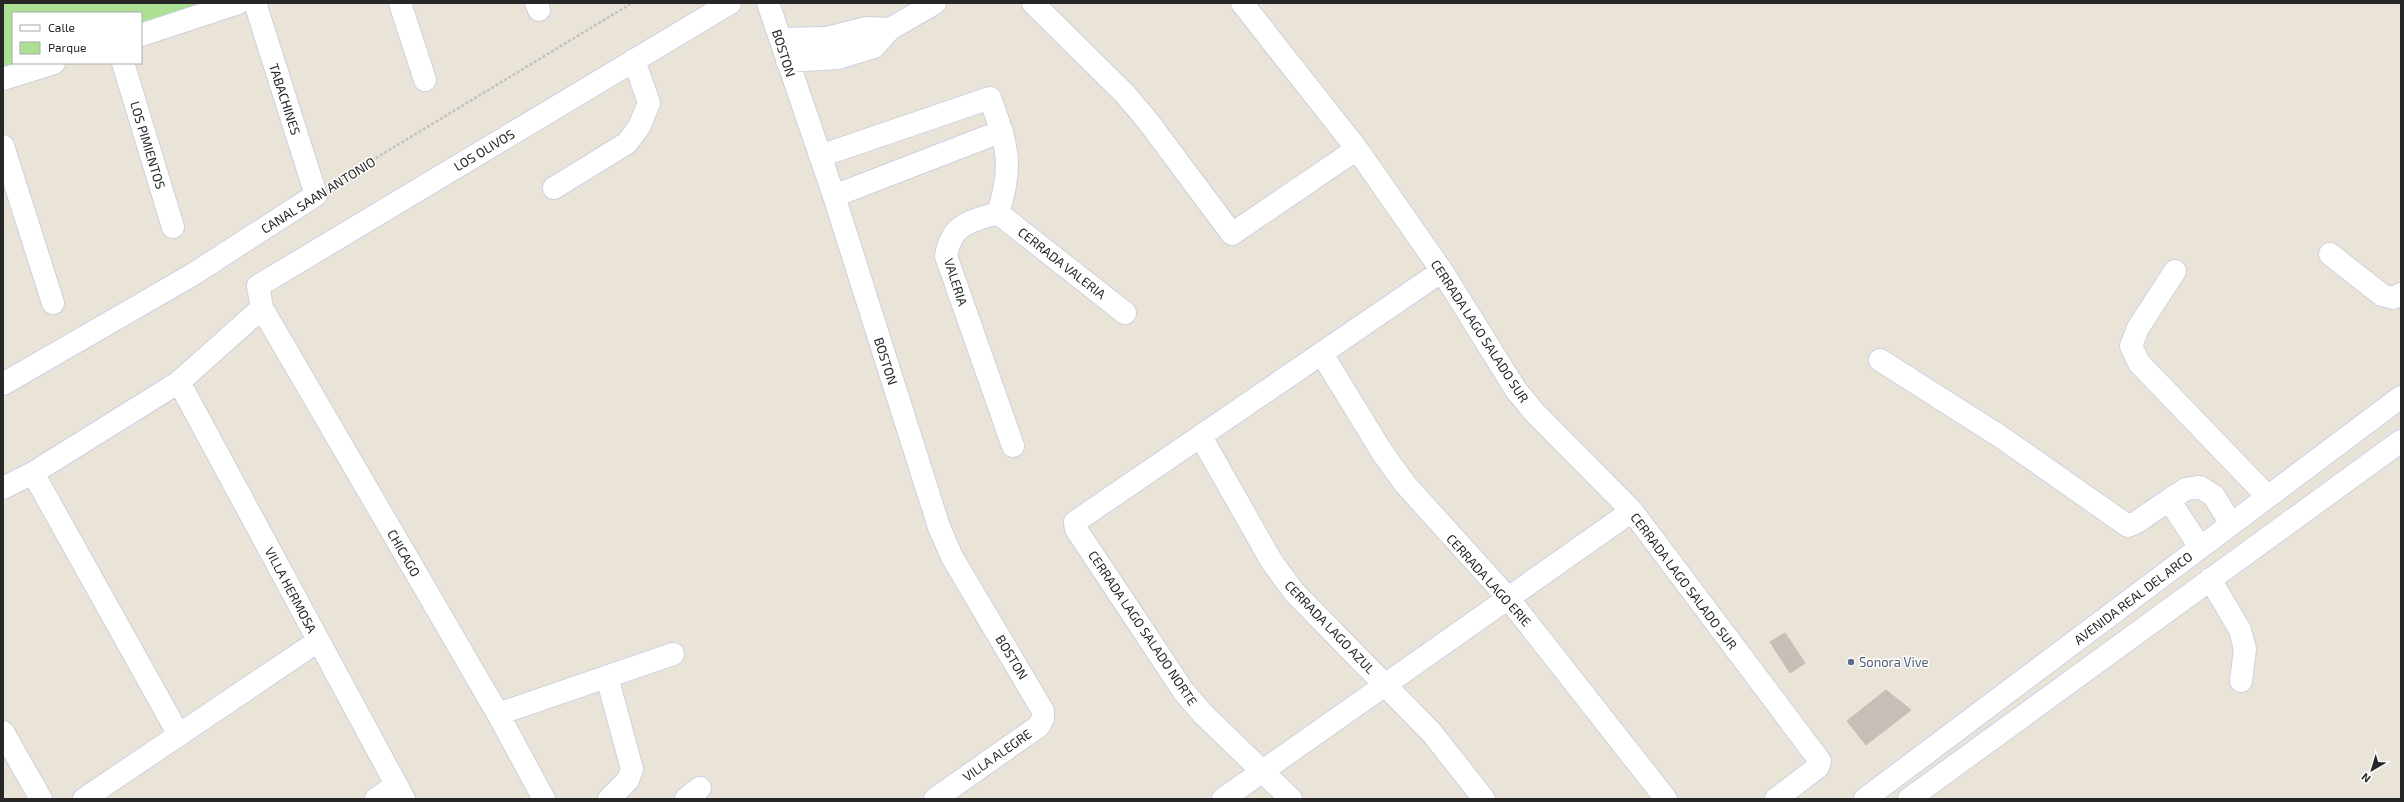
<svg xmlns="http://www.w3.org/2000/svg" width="2404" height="802" font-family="'Exo 2',sans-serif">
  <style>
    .green { fill: #ace193 }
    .building { fill: #c5bfb8; stroke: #c5bfb2 }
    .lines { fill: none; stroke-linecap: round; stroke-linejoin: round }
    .minor-casing { stroke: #cdd0e0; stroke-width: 24 }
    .path { stroke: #c3c3c3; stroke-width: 2.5; stroke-dasharray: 3 2; stroke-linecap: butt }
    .minor { stroke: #fff; stroke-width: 22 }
    .service-dot { fill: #5c6f8a; stroke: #fff; stroke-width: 1.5 }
    .labels { text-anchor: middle; stroke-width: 3; stroke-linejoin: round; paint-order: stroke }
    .street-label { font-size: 13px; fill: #272727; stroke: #fff }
    .service-label { font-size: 13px; fill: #4e5e75; stroke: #fff; text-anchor: start }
  </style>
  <rect width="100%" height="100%" fill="#eae3d8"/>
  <path class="green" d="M3,3H211L141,27V13H13V63H33L3,73Z"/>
  <path class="building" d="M1785,633L1805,663L1790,673L1770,642Z
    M1886,690L1911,710L1866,745L1847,721Z"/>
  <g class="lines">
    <g class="minor-casing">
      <path id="minor" d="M400,3L425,80
        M536,3L539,10
        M768,3L834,196L939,527L952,557L1043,711V718L1039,726L935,799
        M1033,3L1125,94L1147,120L1232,234L1357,149
        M1242,3L1357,149L1442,271L1516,390L1535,413L1632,511L1820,761L1818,767L1776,799
        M141,35L238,3
        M780,39L827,38L867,28L890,29
        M787,61L838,58L874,47L890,29L935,3
        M123,63L173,227
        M3,79L54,63
        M3,146L53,303
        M820,156L990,98C1007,145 1014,164 998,213C969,222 952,223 946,256L1013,446
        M554,188L627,143L639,127L649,103L634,60
        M834,196L1002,131
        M998,213L1125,313
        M2330,254L2382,295L2393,298L2401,294
        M2175,271L2138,328L2131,346L2139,363L2267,496
        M1322,354L1382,452L1405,484L1508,598L1666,799
        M1880,360L2001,437L2128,526L2137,522L2169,500
        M179,382L404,799
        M3,384L192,275L316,195L255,3
        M1201,437L1272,562L1294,592L1432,733L1484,799
        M33,473L179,735
        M3,488L33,473L179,382L262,308
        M2200,547L2169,500L2186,489L2200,487L2214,496L2231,524
        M2210,579L2240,630L2245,649L2241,681
        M607,677L632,769L628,780L609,799
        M498,714L673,654
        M3,732L41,799
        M84,799L318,641
        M376,799L396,785
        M544,799L498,714L262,308L258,286L730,3
        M686,799L700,788
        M1223,799L1632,511
        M1291,799L1203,714L1184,692L1076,529L1075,522L1442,271
        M1865,799L2401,397
        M1909,799L2401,441"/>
    </g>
    <path class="path" d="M333,184L632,3"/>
    <use href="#minor" class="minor"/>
  </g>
  <circle class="service-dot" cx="1851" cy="662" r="4"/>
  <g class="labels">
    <g class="street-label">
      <text transform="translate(784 53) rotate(72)" y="5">BOSTON</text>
      <text transform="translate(285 99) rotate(72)" y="5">TABACHINES</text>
      <text transform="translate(148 145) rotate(73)" y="5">LOS PIMIENTOS</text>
      <text transform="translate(484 150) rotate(-31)" y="5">LOS OLIVOS</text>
      <text transform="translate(318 195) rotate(-32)" y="5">CANAL SAAN ANTONIO</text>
      <text transform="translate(1062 263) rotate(38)" y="5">CERRADA VALERIA</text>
      <text transform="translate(956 282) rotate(72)" y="5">VALERIA</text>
      <text transform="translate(1480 331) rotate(57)" y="5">CERRADA LAGO SALADO SUR</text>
      <text transform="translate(886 361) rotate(72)" y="5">BOSTON</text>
      <text transform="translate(404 553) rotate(60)" y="5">CHICAGO</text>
      <text transform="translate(1489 580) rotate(48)" y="5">CERRADA LAGO ERIE</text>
      <text transform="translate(1684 581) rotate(53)" y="5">CERRADA LAGO SALADO SUR</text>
      <text transform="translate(291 590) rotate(62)" y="5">VILLA HERMOSA</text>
      <text transform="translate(2133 598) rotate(-37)" y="5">AVENIDA REAL DEL ARCO</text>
      <text transform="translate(1330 627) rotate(46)" y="5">CERRADA LAGO AZUL</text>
      <text transform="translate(1143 628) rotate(56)" y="5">CERRADA LAGO SALADO NORTE</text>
      <text transform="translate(1012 657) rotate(59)" y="5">BOSTON</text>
      <text transform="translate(997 755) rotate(-35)" y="5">VILLA ALEGRE</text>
    </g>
    <g class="service-label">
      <text x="1859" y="667">Sonora Vive</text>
    </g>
  </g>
  <rect width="2404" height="802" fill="none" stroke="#272727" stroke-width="8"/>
  <rect x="12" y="12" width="130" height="52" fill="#ffffff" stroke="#a9a9a9"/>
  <rect x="20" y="25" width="20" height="6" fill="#ffffff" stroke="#a9a9a9"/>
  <text x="48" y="32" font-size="12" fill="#272727">Calle</text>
  <rect x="20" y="42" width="20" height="12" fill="#ace193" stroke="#a9a9a9"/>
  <text x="48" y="52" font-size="12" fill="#272727">Parque</text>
  <g transform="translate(2372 770) rotate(218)" stroke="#ffffff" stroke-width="3" paint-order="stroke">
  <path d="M0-3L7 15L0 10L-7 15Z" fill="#272727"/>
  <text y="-6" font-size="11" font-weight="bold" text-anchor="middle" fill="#272727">N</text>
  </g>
</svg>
